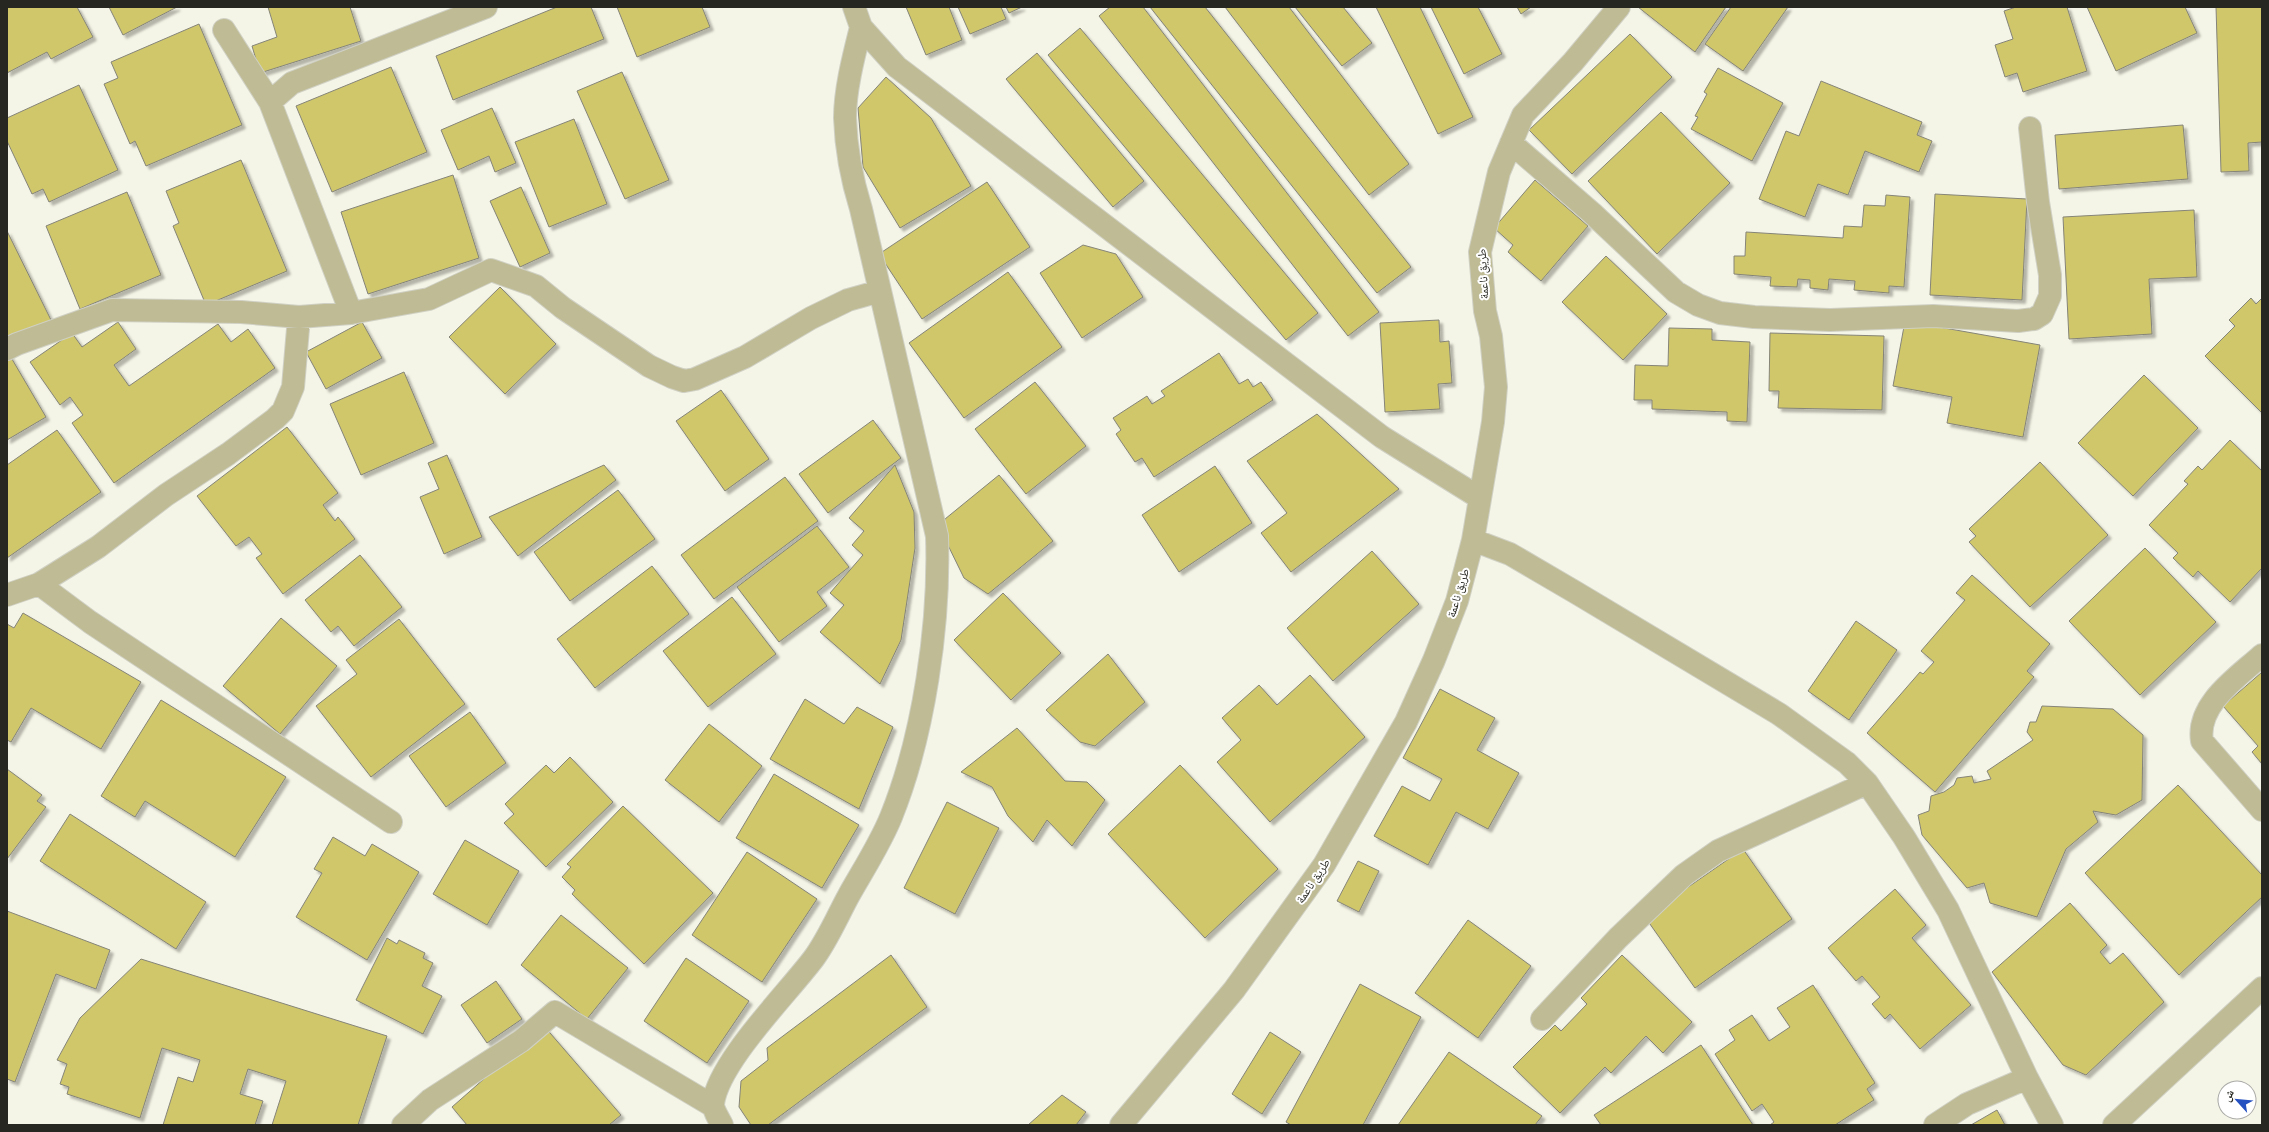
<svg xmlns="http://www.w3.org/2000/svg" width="2269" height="1132" font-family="Lora,'Noto Naskh Arabic',serif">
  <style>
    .building { fill: #cfc76b; stroke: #858478; filter: url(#shadow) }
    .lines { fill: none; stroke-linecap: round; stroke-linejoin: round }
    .street-casing { stroke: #d0d0c4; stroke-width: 24 }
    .street { stroke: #bebb95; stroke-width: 22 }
    .labels { text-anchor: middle; stroke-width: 4; stroke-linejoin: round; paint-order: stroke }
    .street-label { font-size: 12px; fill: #272722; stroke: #fff }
  </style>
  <defs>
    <filter id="shadow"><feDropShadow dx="3.5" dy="3.5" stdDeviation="1" flood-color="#0004"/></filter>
  </defs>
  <rect width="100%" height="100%" fill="#f5f5e7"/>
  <path class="building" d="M7,7H77L93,37L51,59L47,52L7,73Z
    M109,7H177L123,35Z
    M268,7H350L361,41L260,73L252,46L277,37Z
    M557,7H591L604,39L453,100L436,56Z
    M617,7H702L710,27L637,57Z
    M906,7H949L962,40L926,55Z
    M958,7H1001L1006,19L970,34Z
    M1006,7H1022L1009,13Z
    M1110,7H1143L1379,312L1348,336L1099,16Z
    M1150,7H1205L1411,267L1377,293Z
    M1225,7H1289L1409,164L1369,195Z
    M1295,7H1343L1372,43L1342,66Z
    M1376,7H1420L1473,117L1438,134Z
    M1431,7H1478L1502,54L1464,74Z
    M1517,7H1531L1521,14Z
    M1638,7H1726L1695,52Z
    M1731,7H1788L1743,71L1705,44Z
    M2016,7H2067L2087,71L2023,92L2017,73L2005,77L1995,45L2013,39L2004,11Z
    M2087,7H2185L2197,33L2116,71Z
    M2216,7H2262V142L2248,143L2249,171L2221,172Z
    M199,24L242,125L146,166L135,141L130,144L104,84L118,78L111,62Z
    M1080,28L1318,313L1286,340L1048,55Z
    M1630,34L1672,77L1572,174L1529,130Z
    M1037,53L1144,181L1113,207L1006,79Z
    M391,67L427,152L332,192L296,106Z
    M1718,68L1783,103L1752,161L1691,129L1698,117L1695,116L1707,94L1704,92Z
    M622,72L669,180L625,199L577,91Z
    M886,77L931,118L971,186L900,228L863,167L858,108Z
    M1821,81L1922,122L1917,135L1932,141L1919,172L1865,151L1848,195L1818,184L1805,217L1759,199L1786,131L1799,136Z
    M79,85L118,170L49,202L43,189L32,194L7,141V118Z
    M492,108L516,163L495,172L489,156L458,170L441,130Z
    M1661,112L1730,183L1657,254L1588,181Z
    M574,119L607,204L549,227L515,142Z
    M2183,125L2188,179L2059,189L2055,135Z
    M241,160L287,271L206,305L173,226L179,223L166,191Z
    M453,175L479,258L368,294L341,212Z
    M1535,180L1588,226L1541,281L1508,252L1513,245L1494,228Z
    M987,182L1030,247L922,319L879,254Z
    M521,187L550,253L520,267L490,201Z
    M127,192L161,275L80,309L46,226Z
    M1935,194L2027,199L2022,300L1930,295Z
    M1886,195L1910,197L1904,287L1889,286V293L1854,290L1855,281L1829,279L1828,290L1810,288V280L1798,279L1797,287L1770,286L1771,277L1734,274V256H1745L1746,232L1843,238L1844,226L1862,227L1864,205L1885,206Z
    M2194,210L2197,277L2149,279L2152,334L2069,339L2063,217Z
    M7,231L51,320L7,342Z
    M1083,245L1116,254L1143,297L1082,338L1040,273Z
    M1606,256L1667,314L1623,360L1562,302Z
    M1008,272L1062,347L964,418L909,343Z
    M500,287L556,344L505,394L449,337Z
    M2251,298L2256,304L2262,298V413L2205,356L2235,326L2229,320Z
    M1439,320L1440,342L1449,341L1452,383L1438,384L1440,409L1385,412L1380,323Z
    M1905,321L2040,345L2023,437L1947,423L1952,397L1893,386Z
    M118,322L136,349L114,365L129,386L218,324L231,342L248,329L275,368L114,483L72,423L83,415L70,397L60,405L30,362L72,333L82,347Z
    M362,322L382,358L326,389L306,352Z
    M1669,328L1712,329V340L1750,342L1747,422L1727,421V412L1652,409V400H1634L1635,365L1668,366Z
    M1770,333L1884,336L1882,410L1778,408L1779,391H1769Z
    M1219,353L1239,384L1248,379L1253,387L1261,382L1273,400L1154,477L1142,458L1135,462L1116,434L1121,430L1113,418L1147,396L1152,404L1165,396L1161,391Z
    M9,354L46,417L7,440V355Z
    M404,372L434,443L361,475L330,404Z
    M2144,375L2198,428L2133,496L2078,443Z
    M1035,382L1086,446L1026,494L975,429Z
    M721,390L769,459L725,491L676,421Z
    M1317,414L1399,489L1291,572L1261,533L1287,513L1247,461Z
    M873,420L901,458L828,513L799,474Z
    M287,427L338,493L323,505L335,521L338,517L355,539L283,594L256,558L262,554L249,537L236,546L197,496Z
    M57,430L101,492L7,558V465Z
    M2230,440L2262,471V568L2230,602L2198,571L2193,577L2173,558L2178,553L2149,525L2188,484L2184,481L2198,466L2202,470Z
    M447,455L482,537L444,554L420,497L439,489L428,463Z
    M2040,462L2108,535L2030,607L1969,542L1976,536L1969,529Z
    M604,465L616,480L518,556L489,517Z
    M895,465L914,512L915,548L901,640L880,684L820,632L844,605L830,593L863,555L852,545L864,531L849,518Z
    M1215,466L1252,523L1179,572L1142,515Z
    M999,475L1053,541L988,594L964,578L942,533L945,519Z
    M785,477L818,521L714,599L681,555Z
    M618,490L655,539L570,601L534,552Z
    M817,526L849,567L817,592L827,606L779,642L737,587Z
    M2145,548L2216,622L2140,695L2069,621Z
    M1372,551L1419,604L1333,681L1287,628Z
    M360,555L402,607L354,646L338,626L331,632L305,600Z
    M652,566L689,614L595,688L557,639Z
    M1972,575L2050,644L2027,671L2034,677L1935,792L1867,733L1920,672L1923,674L1934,662L1921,651L1965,600L1956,593Z
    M1003,593L1061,653L1011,700L954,640Z
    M732,597L776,654L708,707L663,651Z
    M23,613L141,682L101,749L31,708L11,742L7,740V624L14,628Z
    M281,618L337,666L280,734L223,686Z
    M399,619L465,704L371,777L316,706L357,674L346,660Z
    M1856,621L1897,650L1849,720L1808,691Z
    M1108,654L1145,702L1095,746L1080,742L1046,710Z
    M2262,672V764L2252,752L2258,746L2223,706Z
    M1310,675L1365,737L1270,822L1217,762L1241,740L1222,718L1259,685L1277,705Z
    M1440,689L1495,718L1477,750L1519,773L1488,829L1456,812L1428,865L1374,836L1402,786L1430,801L1442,779L1403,758Z
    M805,699L844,724L857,707L893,727L859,809L770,759Z
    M161,700L286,777L235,857L145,801L135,817L101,796Z
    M2042,706L2113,709L2143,735L2142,800L2116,815L2093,811L2098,822L2066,849L2037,917L1990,903L1984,883L1967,888L1922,835L1918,815L1929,811L1931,796L1944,792L1954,785L1957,778L1972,776L1974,783L1991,779L1987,771L2033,740L2027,732L2030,722H2036Z
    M470,712L506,763L446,807L409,756Z
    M709,724L762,766L719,822L665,780Z
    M1017,728L1065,781L1087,782L1105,800L1072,846L1047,820L1033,842L1008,816L992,787L961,772Z
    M570,757L613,802L546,867L504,823L514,814L505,804L546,765L554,773Z
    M1180,765L1278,869L1205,938L1108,834Z
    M7,769L42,795L37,801L46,807L7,859Z
    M774,774L859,825L822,888L736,838Z
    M2178,785L2262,875V897L2179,975L2085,873Z
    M947,802L999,828L955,914L904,888Z
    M623,806L713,893L644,964L572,894L575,890L562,877L571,867L567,864Z
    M70,814L206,902L176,949L40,861Z
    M333,837L365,856L372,844L419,872L367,960L296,917L322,873L314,869Z
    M465,840L519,871L487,925L433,894Z
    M1743,849L1792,919L1695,988L1645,917Z
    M747,852L817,899L762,982L692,935Z
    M1358,861L1379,871L1359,912L1337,901Z
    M1895,889L1926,925L1912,938L1971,1005L1920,1049L1890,1014L1885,1019L1872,1004L1880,997L1862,976L1856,981L1828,948Z
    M2070,903L2107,945L2100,952L2110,964L2123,953L2164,1002L2086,1075L2063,1065L1992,972Z
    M7,911L110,950L96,989L56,974L15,1082L7,1079Z
    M561,915L628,968L587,1019L521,965Z
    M1468,920L1531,966L1478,1038L1415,993Z
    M387,938L397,944L399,940L425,953L423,958L433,963L422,986L442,996L423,1034L356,1000Z
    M891,955L927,1007L768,1125H751L739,1107L741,1081L768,1060L767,1048Z
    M1622,955L1692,1022L1663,1053L1646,1036L1611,1073L1605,1067L1560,1113L1513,1067L1555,1025L1561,1031L1587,1004L1581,998Z
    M686,958L749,1001L707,1063L644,1021Z
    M141,959L387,1036L358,1125H272L286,1081L248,1069L240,1094L263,1101L255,1125H163L178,1077L193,1082L200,1060L162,1048L140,1118L67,1094L69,1087L60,1084L67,1064L57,1060L80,1018Z
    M496,981L522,1019L487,1043L461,1005Z
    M1360,984L1421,1017L1363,1125H1291L1286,1122Z
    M1813,985L1875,1083L1867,1089L1874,1100L1835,1125H1770L1774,1122L1762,1104L1752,1111L1715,1054L1735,1040L1729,1030L1752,1015L1769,1041L1790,1027L1777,1008Z
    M544,1026L621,1115L609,1125H467L452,1107Z
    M1270,1032L1301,1052L1262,1114L1232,1094Z
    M1701,1045L1753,1125H1601L1594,1115Z
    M1449,1052L1542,1116L1535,1125H1398Z
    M1062,1095L1086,1112L1076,1125H1028Z
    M1997,1110L2005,1125H1971Z"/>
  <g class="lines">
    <g class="street-casing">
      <path id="street" d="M854,7L861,27L897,67L1382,437L1480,498
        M224,30L270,102
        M1511,143L1592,213L1676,292L1698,305L1720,313L1754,317L1830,320L1933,316L2018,321L2034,319L2042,314L2050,296V275L2038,202L2030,128
        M351,313L270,102L292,83L486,7
        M299,317L293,387L283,411L275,419L228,454L166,495L98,547L39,584L90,622L391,822
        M7,349L17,344L112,310L241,312L299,317L351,313L429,299L491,270L536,286L563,308L649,366L672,377L684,381L695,379L745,357L811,318L848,300L880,291
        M1473,540L1510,554L1575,592L1779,714L1847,763L1867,783L1904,837L1948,910L2027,1078L2052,1125
        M7,595L39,584
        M2262,655C2238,677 2196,704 2202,741L2262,810
        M1542,1019L1618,938L1684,875L1718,851L1867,783
        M403,1125L430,1100L521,1041L555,1012L713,1106
        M722,1125C719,1119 713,1110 713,1104C718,1062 788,993 814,958C828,939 838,915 849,895C863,870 880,844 891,817C924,735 940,624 937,536L861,209C852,180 846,148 845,118C845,89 854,55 861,27
        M1121,1125L1234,990L1324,865L1406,722L1434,660L1457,601L1473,540L1493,422L1496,387L1491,336L1485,311L1480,252L1499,172L1523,115L1573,62L1619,7
        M1935,1125L1967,1104L2027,1078
        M2114,1125L2262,988"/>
    </g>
    <use href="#street" class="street"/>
  </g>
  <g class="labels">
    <g class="street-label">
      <text transform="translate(1483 274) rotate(-93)" y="4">طريق ناعمة</text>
      <text transform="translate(1458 593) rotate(-73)" y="4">طريق ناعمة</text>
      <text transform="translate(1313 881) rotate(-56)" y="4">طريق ناعمة</text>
    </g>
  </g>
  <rect width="2269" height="1132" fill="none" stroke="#272722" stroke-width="16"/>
  <g transform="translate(2237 1100) rotate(297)"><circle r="19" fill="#ffffff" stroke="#a9a9a7"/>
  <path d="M0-3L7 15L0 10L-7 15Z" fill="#2550bf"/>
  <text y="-6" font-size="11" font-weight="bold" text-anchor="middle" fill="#272722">ش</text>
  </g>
</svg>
